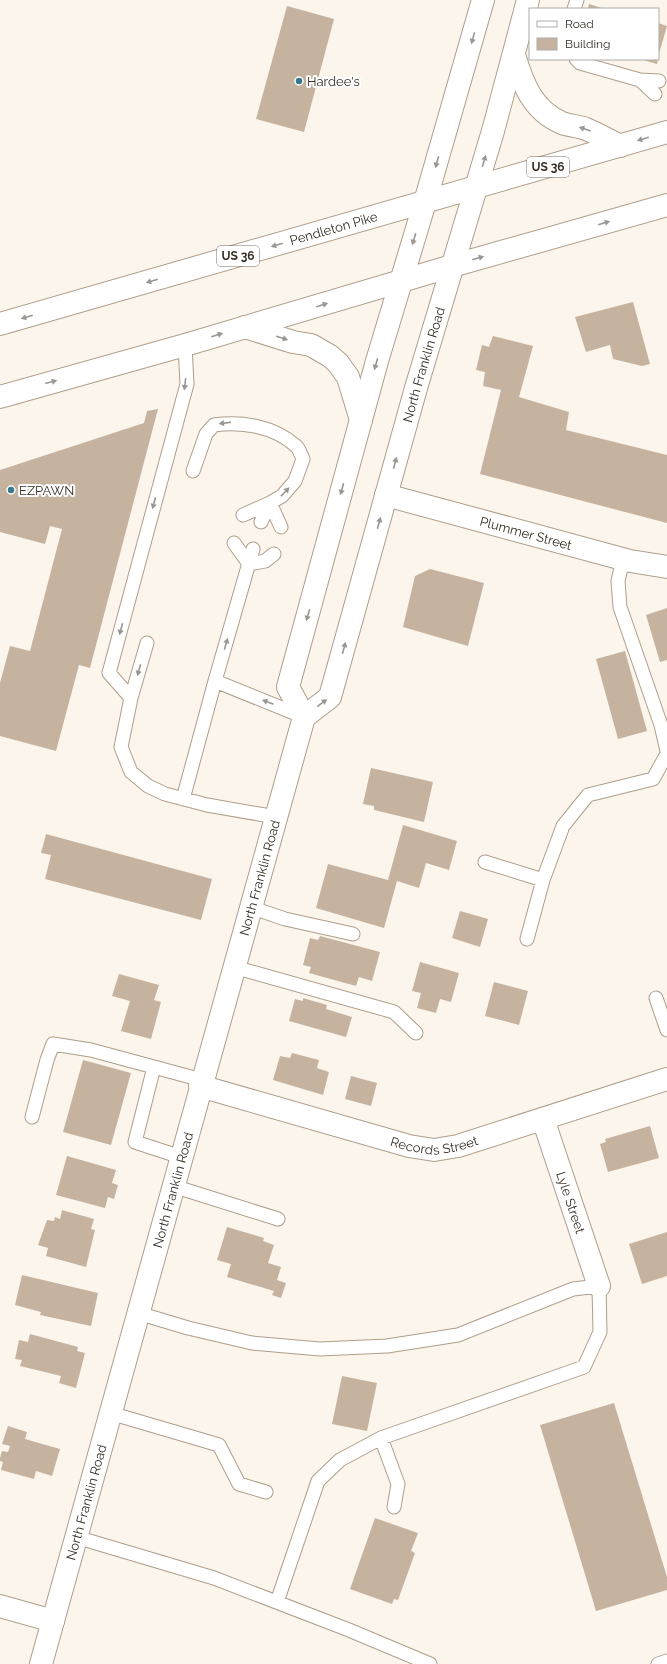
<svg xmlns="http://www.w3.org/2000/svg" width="667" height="1664" font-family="Raleway,sans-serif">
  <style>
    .building { fill: #c6b39f }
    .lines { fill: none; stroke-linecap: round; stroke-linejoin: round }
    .lane-casing { stroke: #af9e89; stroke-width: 15 }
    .street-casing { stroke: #af9e89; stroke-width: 24 }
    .secondary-casing { stroke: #af9e89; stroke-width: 24 }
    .primary-casing { stroke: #af9e89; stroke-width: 24 }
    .lane { stroke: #fff; stroke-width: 13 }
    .street { stroke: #fff; stroke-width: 22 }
    .secondary { stroke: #fff; stroke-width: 22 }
    .primary { stroke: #fff; stroke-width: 22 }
    .oneway { fill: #9a9692 }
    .poi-dot { fill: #38788b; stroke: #fff; stroke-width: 1.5 }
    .labels { text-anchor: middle; stroke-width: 4; stroke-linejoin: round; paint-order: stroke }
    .shield { fill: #fff; stroke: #726d67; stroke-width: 1 }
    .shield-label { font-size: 12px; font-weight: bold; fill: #352e26 }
    .poi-label { font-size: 13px; fill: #352e26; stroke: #fff; text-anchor: start }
    .street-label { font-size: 13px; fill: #352e26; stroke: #fff }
  </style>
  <rect width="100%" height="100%" fill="#fcf5ec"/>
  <path class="building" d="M589,4L605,9H588Z
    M287,6L334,19L304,132L256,119Z
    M658,23L667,26L658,57Z
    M640,59H658L657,64Z
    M633,302L650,364L642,366L613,359L610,345L586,352L575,317Z
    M493,336L533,346L519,397L569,412L566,430L667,455V523L480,474L501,390L483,386L485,372L476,370L482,345L489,347Z
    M158,409L90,668L79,665L56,751L0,736V683L10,646L30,651L62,529L50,526L45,544L0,532V470L144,423L147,411Z
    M430,569L484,583L468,646L403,627L415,576Z
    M667,608V660L660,662L646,615Z
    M625,651L647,731L618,739L596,659Z
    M371,768L433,782L424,822L374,810V806L363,804Z
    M403,825L457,841L449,870L426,863L419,888L397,881L384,928L316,908L328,864L388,880Z
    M46,834L212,879L201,920L45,879L51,855L41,853Z
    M460,911L488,919L480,947L452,938Z
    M320,936L380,952L372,981L359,977L356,986L309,973L311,967L303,965L310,938L318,940Z
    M420,962L459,973L451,1002L440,999L436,1013L417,1008L421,993L412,991Z
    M119,974L159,985L154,1000L161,1002L151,1039L121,1031L130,1001L112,996Z
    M494,982L528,991L519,1025L485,1016Z
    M303,998L327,1005L326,1009L352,1017L346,1037L289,1021L295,999L303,1001Z
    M292,1053L319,1060L317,1068L329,1072L323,1095L273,1080L280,1056L290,1058Z
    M83,1060L131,1073L111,1145L63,1132Z
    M351,1076L377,1083L371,1106L345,1099Z
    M650,1126L659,1158L608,1172L600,1144L606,1142L605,1139Z
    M67,1156L116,1170L112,1183L118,1185L114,1199L108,1197L105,1208L56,1195Z
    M62,1210L94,1219L91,1229L95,1230L86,1267L46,1256L48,1248L38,1245L47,1220L54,1221L55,1217L60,1219Z
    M227,1227L264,1238L263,1241L274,1245L268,1263L281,1267L277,1280L286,1283L281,1298L272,1295L274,1291L227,1277L231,1264L217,1260Z
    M667,1232V1276L642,1284L629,1244Z
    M22,1275L98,1293L91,1326L40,1315L41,1312L15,1305Z
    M30,1334L78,1347L77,1351L85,1353L76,1388L59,1383L61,1376L20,1366L22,1360L15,1359L19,1340L28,1342Z
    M342,1376L377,1383L367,1431L332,1424Z
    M614,1403L667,1577V1590L596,1611L540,1425Z
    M8,1426L27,1432L25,1439L60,1449L52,1476L36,1471L34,1479L1,1470L3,1462L0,1461V1458L2,1451L8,1452L10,1446L2,1444Z
    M375,1518L418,1533L411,1551L415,1553L398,1600L394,1599L392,1604L350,1589Z"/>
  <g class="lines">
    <g class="lane-casing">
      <path id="lane" d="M574,9L577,0
        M576,59L580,63L640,80
        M655,94L640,80L659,81
        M193,471L206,434L214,425C241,421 274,426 296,446C299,448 301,455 303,459L295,481L282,496L270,503L261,522
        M243,515L270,503L281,527
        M234,543L249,564
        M623,559L618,581L620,607L661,725L667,751
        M249,564L265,561L274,554
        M147,643L131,698L121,747L131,772L148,786L165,794L207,805L276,817
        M215,681L304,717
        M131,698L109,673L187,384L185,345
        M183,799L215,681L253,549
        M485,862L543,880L527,939
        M543,880L563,826L588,795L653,779L667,754
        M250,907L285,919L353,934
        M234,967L394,1012L416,1033
        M656,998L667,1030
        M154,1067L135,1142L181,1157
        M32,1117L47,1060L53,1044L91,1050L202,1080
        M173,1186L278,1219
        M138,1313L188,1328L252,1343L320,1349L387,1346L458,1335L573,1289L599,1286L600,1332L584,1367L381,1438L340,1460L318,1481L277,1602
        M110,1413L219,1445L239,1484L266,1492
        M381,1438L398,1484L394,1507
        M76,1537L214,1578L349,1630L430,1664
        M658,1664L667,1661"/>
    </g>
    <g class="street-casing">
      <g id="street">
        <path id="s1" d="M386,495L630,561L667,567"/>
        <path id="s2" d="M200,1086L409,1146L434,1150L458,1146L667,1079"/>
        <path id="s3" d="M543,1119L599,1286"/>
        <path d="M0,1606L53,1621"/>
      </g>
    </g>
    <g class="secondary-casing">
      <g id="secondary">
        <path d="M304,717L288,687L377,361L425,202L483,0"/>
        <path id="s4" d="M41,1664L304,717L330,697L416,388L493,131L528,0"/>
      </g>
    </g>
    <g class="primary-casing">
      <g id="primary">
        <path d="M514,55C523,84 532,110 562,123C570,126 579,126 586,129C598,134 609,140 620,146"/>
        <path id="s5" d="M0,324L667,132"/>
        <path d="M245,327L293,342L311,345L330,356L338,363L348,377L361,420"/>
        <path d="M0,397L185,345L452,266L667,205"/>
      </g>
    </g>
    <use href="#lane" class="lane"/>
    <use href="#street" class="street"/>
    <use href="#secondary" class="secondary"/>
    <use href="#primary" class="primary"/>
  </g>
  <defs><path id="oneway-solid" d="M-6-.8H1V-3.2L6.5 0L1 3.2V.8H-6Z"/></defs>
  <g class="oneway">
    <use href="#oneway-solid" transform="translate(473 38) rotate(105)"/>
    <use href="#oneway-solid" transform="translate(585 129) rotate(-161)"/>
    <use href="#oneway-solid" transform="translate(643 139) rotate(164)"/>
    <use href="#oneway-solid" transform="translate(484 161) rotate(-74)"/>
    <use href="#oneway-solid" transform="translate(437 162) rotate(106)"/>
    <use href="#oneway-solid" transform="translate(604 223) rotate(-16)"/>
    <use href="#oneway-solid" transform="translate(414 239) rotate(107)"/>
    <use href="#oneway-solid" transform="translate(277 245) rotate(164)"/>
    <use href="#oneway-solid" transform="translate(478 258) rotate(-16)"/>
    <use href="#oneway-solid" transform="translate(152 281) rotate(164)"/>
    <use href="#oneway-solid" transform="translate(322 305) rotate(-17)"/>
    <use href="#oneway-solid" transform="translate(27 317) rotate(164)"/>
    <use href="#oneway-solid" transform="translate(217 335) rotate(-17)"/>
    <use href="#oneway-solid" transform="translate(282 338) rotate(17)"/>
    <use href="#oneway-solid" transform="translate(376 364) rotate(106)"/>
    <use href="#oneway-solid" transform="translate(51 382) rotate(-15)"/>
    <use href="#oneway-solid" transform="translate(185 384) rotate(97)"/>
    <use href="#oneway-solid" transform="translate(225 423) rotate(173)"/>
    <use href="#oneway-solid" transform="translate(395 463) rotate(-75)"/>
    <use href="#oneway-solid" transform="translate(342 489) rotate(105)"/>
    <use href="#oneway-solid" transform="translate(285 492) rotate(-46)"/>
    <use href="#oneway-solid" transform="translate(154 503) rotate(105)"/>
    <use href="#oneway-solid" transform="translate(379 523) rotate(-75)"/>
    <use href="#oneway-solid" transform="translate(308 615) rotate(106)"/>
    <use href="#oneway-solid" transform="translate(121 629) rotate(105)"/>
    <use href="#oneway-solid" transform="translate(226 644) rotate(-74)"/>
    <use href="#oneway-solid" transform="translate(344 648) rotate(-75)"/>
    <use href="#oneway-solid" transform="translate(139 670) rotate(106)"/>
    <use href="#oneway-solid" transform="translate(268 702) rotate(-159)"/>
    <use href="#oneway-solid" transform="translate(322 703) rotate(-36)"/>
  </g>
  <g class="poi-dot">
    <circle cx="299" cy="81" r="4"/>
    <circle cx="11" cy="490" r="4"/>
  </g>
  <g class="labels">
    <g class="shield">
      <rect x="527" y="157" width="42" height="20" rx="3"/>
      <rect x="217" y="246" width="42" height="20" rx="3"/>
    </g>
    <g class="shield-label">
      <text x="548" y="171">US 36</text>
      <text x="238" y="260">US 36</text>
    </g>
    <g class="poi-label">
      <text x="307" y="86">Hardee's</text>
      <text x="19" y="495">EZPAWN</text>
    </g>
    <g class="street-label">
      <text dy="5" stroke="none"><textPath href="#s5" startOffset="347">Pendleton Pike</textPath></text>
      <text dy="5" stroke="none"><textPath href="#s4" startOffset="1361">North Franklin Road</textPath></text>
      <text dy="5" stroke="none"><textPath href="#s1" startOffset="145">Plummer Street</textPath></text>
      <text dy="5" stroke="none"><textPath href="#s4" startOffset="816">North Franklin Road</textPath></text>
      <text dy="5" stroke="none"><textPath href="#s2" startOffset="243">Records Street</textPath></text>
      <text dy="5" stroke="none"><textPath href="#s4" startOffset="492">North Franklin Road</textPath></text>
      <text dy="5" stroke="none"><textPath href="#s3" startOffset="88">Lyle Street</textPath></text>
      <text dy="5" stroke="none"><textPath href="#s4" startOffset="168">North Franklin Road</textPath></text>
    </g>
  </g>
  <rect x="529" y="8" width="130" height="52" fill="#ffffff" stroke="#aeaba8"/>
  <rect x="537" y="21" width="20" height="6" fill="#ffffff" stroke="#aeaba8"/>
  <text x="565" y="28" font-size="12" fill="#352e26">Road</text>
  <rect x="537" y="38" width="20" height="12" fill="#c6b39f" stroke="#aeaba8"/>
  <text x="565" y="48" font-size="12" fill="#352e26">Building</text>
</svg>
